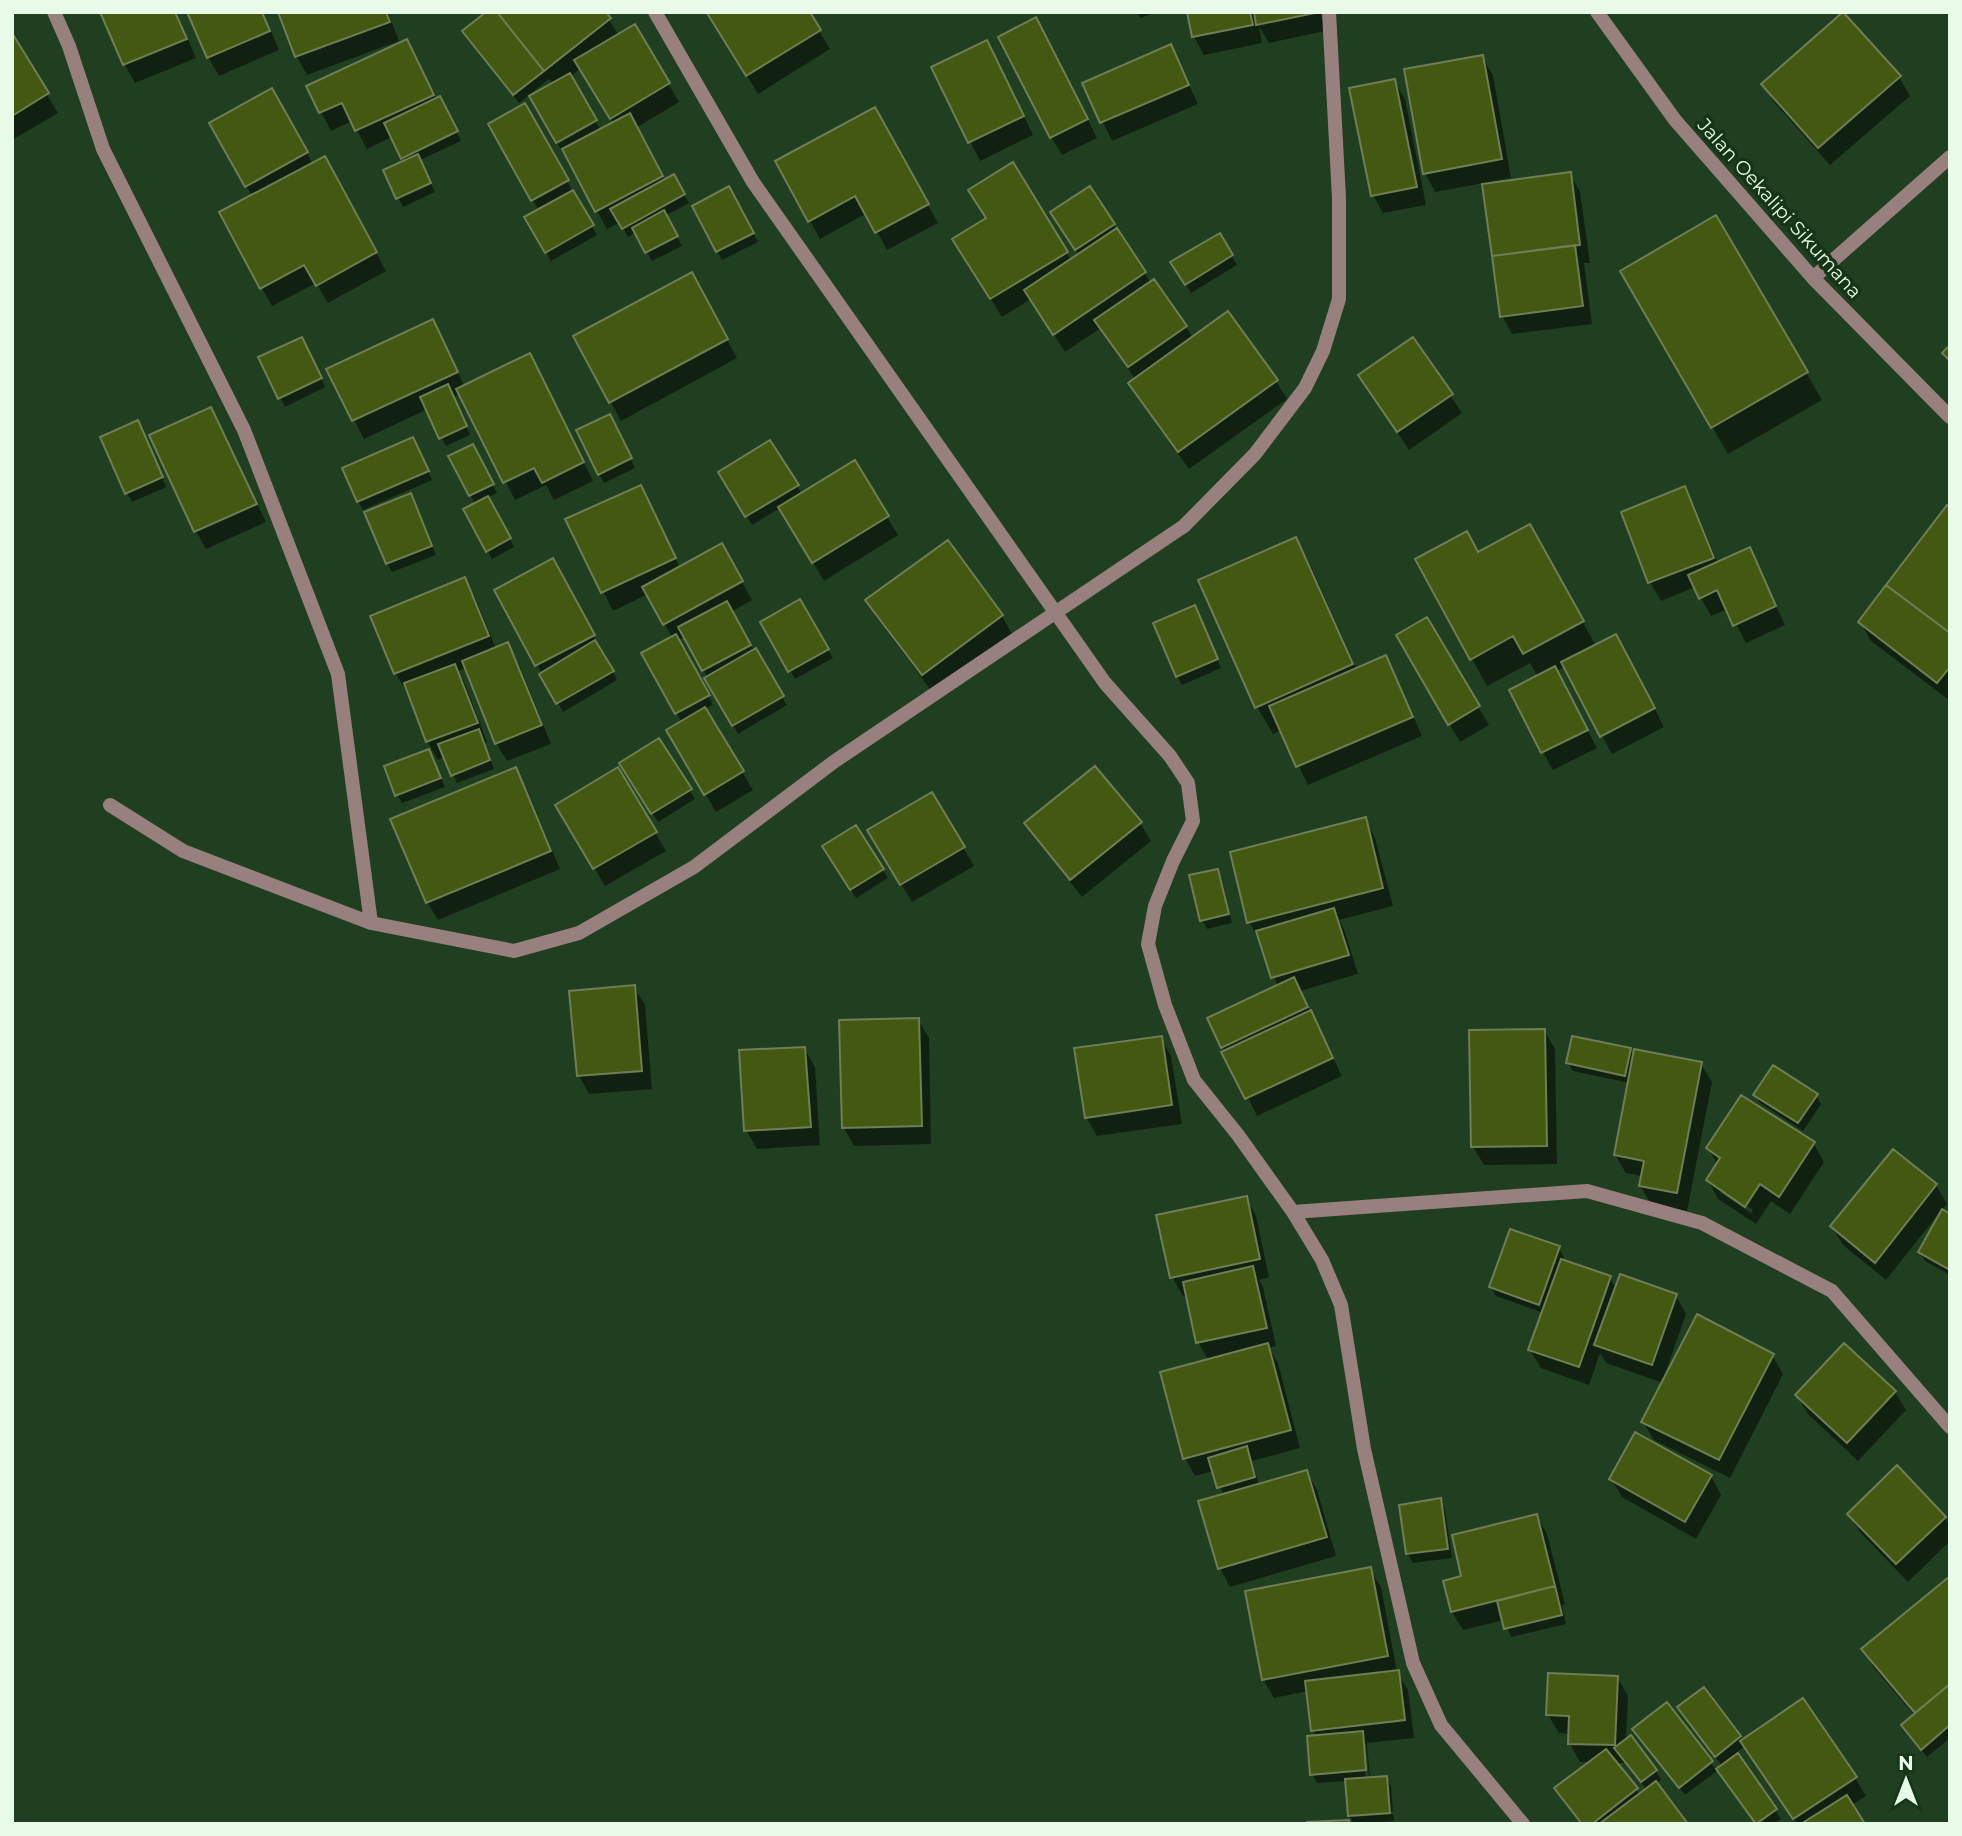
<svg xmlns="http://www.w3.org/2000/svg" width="1962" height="1836" font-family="Montserrat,sans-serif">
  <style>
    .shadow { fill: #0007; fill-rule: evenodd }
    .building { fill: #435811; stroke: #6f7e54; stroke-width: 2 }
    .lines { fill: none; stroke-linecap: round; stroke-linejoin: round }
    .street { stroke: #97807e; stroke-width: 14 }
    .labels { text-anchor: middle; stroke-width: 7; stroke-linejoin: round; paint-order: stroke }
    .street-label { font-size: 19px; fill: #e8fbe8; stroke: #163517 }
  </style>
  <rect width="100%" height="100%" fill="#203f21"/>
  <path class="shadow" d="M102,12H176L196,58L135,83L125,65Z
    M189,12H263L279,50L219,76L208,57Z
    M283,12H388L399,41L307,75L297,57L280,13Z
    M604,12L619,36L635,26L679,102L636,128L665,181L673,176L689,203L665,216L682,246L652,261L636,232L628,237L620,222L607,229L564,150L562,151L558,144L596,122L601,131L614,124L581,68L570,77L553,84L549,79L519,103L464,32Z
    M711,12H808L830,49L758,94L709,14Z
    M1137,12H1157L1140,18Z
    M1189,12H1321L1325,31L1269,43L1259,26L1262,43L1204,55L1194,37Z
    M12,37L58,113L12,140Z
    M1046,37L1097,138L1062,155L1051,137Z
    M1171,46L1198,104L1112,141L1084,84Z
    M1482,57L1493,75L1511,178L1492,181L1493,184L1570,174L1580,192L1590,263H1584L1592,324L1512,334L1502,316L1484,183L1435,192L1425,173Z
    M417,60L436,100L444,107L461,141L420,160L435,192L403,207L385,171L405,162L392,137L367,149L352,121L331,131L308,87Z
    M997,61L1033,135L980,161L933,68Z
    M1899,77L1910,96L1830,165L1774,102L1763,84Z
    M1394,81L1405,99L1426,205L1383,213L1373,195Z
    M271,90L313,164L335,176L386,271L328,303L316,283L272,306L262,288L252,196L212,124Z
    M525,106L597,235L551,261L527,218L539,211L490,125Z
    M874,109L938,223L887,250L867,213L820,239L810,221Z
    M1012,165L1071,260L1079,255L1057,221L1089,188L1151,283L1186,327L1193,338L1276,381L1287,399L1189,469L1140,401L1130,383L1135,379L1101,328L1065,352L1031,299L1002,317L965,258L988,219Z
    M729,188L758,242L722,260L694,206Z
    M1716,218L1822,400L1728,454L1622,272Z
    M1219,235L1237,265L1191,293L1173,263Z
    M701,293L737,358L621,421L575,336Z
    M443,340L465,387L539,373L593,481L554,500L546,485L515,500L461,394L453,397L470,435L446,446L428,409L364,439L329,370Z
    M1413,340L1462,413L1409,450L1360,376Z
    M307,347L325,387L285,407L280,398Z
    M210,409L266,522L206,549L196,531Z
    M614,425L635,468L604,483L599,474Z
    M142,430L166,487L132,502L127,493Z
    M770,442L802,494L854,463L898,535L824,581L780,508L752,525L720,473Z
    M418,448L432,480L363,510L358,501Z
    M478,455L497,493L487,498L514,547L492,559L465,510L475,504L451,457Z
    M1684,489L1695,507L1718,564L1750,549L1785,625L1746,643L1728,609L1711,616L1695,587L1661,601L1650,582L1623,513Z
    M415,504L436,555L392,572L387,563Z
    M650,505L680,568L732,564L752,600L731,612L787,705L738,734L685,636L678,641L713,705L704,709L753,790L716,812L668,731L682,723L643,653L672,637L648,594L613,611L568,520Z
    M1950,509V698L1949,700L1871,641L1860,622Z
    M1295,539L1311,566L1357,670L1385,658L1396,676L1422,736L1308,785L1281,730L1273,734L1257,707Z
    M1478,554H1545L1596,646L1626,654L1664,727L1612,754L1565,667L1556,671L1597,748L1553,770L1543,752L1538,677L1530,663L1487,686L1417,559Z
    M563,578L617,680L563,712L496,590Z
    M464,579L475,597L496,649L507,644L518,662L551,744L507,761L496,743L466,668L458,671L465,684L487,742L484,743L494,769L457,783L445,757L438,760L427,741L409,691L407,692L396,674L373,617Z
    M799,601L833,658L795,679L762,623Z
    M868,601L1002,616L1012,634L933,693L878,619Z
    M1199,616L1221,668L1182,685L1177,676Z
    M1427,619L1489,725L1460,742L1398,635Z
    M659,740L695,799L658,822L621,764Z
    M429,751L445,787L402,803L397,795Z
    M515,769L526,787L560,869L438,920L427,902Z
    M618,770L666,851L605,886L568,824Z
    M931,794L974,866L912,902L869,830Z
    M1365,819L1375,838L1393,906L1339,920L1344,929L1358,974L1300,991L1342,1076L1257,1116L1223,1047L1278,987L1260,941L1249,922Z
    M1026,823H1140L1151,841L1082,897L1037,841Z
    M825,847L883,870L888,878L856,898Z
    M1217,871L1222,879L1232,923L1207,929L1202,920Z
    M634,987L645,1005L652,1089L589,1094L579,1076L571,992Z
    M918,1020L929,1038L931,1144L854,1146L844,1128Z
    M1544,1030L1555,1049L1557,1164L1484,1165L1473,1147Z
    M1161,1038L1171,1056L1182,1124L1097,1136L1086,1117Z
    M804,1048L815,1067L820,1145L757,1149L746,1130Z
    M1630,1050L1634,1057L1701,1064L1712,1082L1687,1211L1651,1204L1640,1186L1642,1176L1626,1173L1615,1155L1629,1083L1573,1071L1568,1063Z
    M1755,1095H1816L1821,1104L1803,1131L1760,1103Z
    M1814,1144L1824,1162L1790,1214L1771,1201L1756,1224L1718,1199L1708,1180L1718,1165L1708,1148ZM1721,1188L1753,1210L1751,1213L1721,1193Z
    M1893,1151L1936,1185L1947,1204L1941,1211L1950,1216V1275L1925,1261L1920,1252L1942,1213L1940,1212L1886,1280L1843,1245L1832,1227Z
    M1246,1198L1256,1216L1269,1277L1259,1280L1263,1287L1276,1346L1269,1348L1278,1363L1300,1448L1252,1461L1259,1485L1307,1472L1317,1490L1336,1556L1230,1587L1220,1568L1224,1496L1214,1471L1195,1476L1185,1458L1209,1361L1198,1342L1188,1295L1183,1296L1172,1277Z
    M1559,1248L1564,1257L1562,1261L1610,1278L1616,1289L1676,1296L1686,1314L1665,1374L1772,1355L1783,1374L1730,1478L1654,1440L1643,1422L1663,1383L1606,1363L1600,1353L1589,1385L1541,1368L1530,1350L1544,1313L1496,1296L1491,1287Z
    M1895,1392L1906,1410L1858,1461L1808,1414L1797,1396Z
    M1711,1476L1721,1495L1696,1539L1622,1497L1611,1479Z
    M1440,1500L1445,1509L1452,1558L1413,1563L1408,1554L1401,1506Z
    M1849,1514L1945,1518L1950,1526V1541L1908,1582L1860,1532Z
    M1537,1516L1547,1534L1565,1604L1562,1605L1566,1624L1511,1637L1504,1620L1463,1630L1452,1612L1463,1577Z
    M1370,1569L1381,1587L1397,1672L1408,1690L1414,1738L1367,1743L1370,1779L1386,1778L1391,1786L1393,1811L1351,1814V1817L1393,1814L1394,1821L1354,1824L1349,1815L1347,1781L1317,1783L1312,1774L1317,1737L1313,1730L1308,1691L1274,1698L1263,1679ZM1362,1744H1366L1369,1779H1366Z
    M1950,1578V1738L1927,1757L1903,1726L1915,1716L1874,1668L1864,1650Z
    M1617,1677L1628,1696L1626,1741L1630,1738L1656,1771L1661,1780L1655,1784L1686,1824H1582L1591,1762H1580L1570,1744V1734L1559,1733L1548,1715ZM1615,1763H1626L1647,1790L1640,1795Z
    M1704,1690L1742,1741L1855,1778L1866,1796L1852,1805L1863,1824H1797L1745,1746L1736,1753L1781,1819L1773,1824H1755L1718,1770L1685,1795L1640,1738L1667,1704L1716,1770L1722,1766L1684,1716Z"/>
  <path class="building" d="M100,12H175L187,39L123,65Z
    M187,12H262L270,31L207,58Z
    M278,12H386L390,22L295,57Z
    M486,12H497L544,71L513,95L462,31Z
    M497,12H606L611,18L544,71Z
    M810,12L821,30L746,76L707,13Z
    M1187,12H1250L1253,25L1192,37Z
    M1254,12H1315V13L1256,25Z
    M1843,12L1901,76L1818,148L1761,84Z
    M1036,17L1088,119L1050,138L998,37Z
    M635,24L670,83L610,119L574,60Z
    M12,33L49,93L12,116Z
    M407,39L434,95L355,131L342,103L319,113L306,86Z
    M987,40L1024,116L968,143L931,67Z
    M1171,44L1189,85L1100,123L1082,83Z
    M1483,55L1502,159L1423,174L1404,69Z
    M570,73L597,120L556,143L529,96Z
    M1395,79L1417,187L1371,196L1349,88Z
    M272,88L308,152L245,187L209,123Z
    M440,96L458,131L401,159L384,123Z
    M525,103L569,180L531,201L488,124Z
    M875,107L929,204L875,233L855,196L808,222L775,161Z
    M630,113L663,176L595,212L562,149Z
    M418,154L431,183L396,199L383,170Z
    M325,156L377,252L316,286L304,265L260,289L219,212Z
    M1013,162L1068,252L990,299L952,239L986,218L968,190Z
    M1571,172L1580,245L1492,256L1482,184Z
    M674,174L685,194L622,229L610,209Z
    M729,186L754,233L716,252L692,206Z
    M1090,186L1115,224L1075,250L1050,212Z
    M573,190L594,225L545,253L524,217Z
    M664,210L678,236L645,253L632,228Z
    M1716,215L1808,372L1711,428L1620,271Z
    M1117,228L1146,272L1053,335L1024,290Z
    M1220,233L1233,255L1185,285L1170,262Z
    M1575,245L1583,306L1500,317L1492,256Z
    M692,272L728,339L609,403L573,336Z
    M1154,279L1187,326L1128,367L1094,320Z
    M1228,311L1278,380L1178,452L1128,383Z
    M433,319L458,372L352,421L326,369Z
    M302,337L322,378L278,399L258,357Z
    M1413,337L1453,394L1397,432L1358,375Z
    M1950,345V361L1942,353Z
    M530,353L584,462L542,483L534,468L503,483L456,389Z
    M448,384L467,426L439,439L420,397Z
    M211,407L257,504L194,532L149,435Z
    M610,414L632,458L598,475L576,430Z
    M138,420L163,477L125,494L100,437Z
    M413,437L429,471L357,502L342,468Z
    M770,440L799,485L745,517L718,472Z
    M473,444L494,484L469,496L448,456Z
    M855,460L889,516L812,563L778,507Z
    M641,485L676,558L601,593L565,519Z
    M1685,486L1714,558L1648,583L1621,512Z
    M411,493L432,546L386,564L364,512Z
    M488,496L511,538L486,552L463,509Z
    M1947,505L1950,507V633L1886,585Z
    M1530,524L1584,621L1523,654L1513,636L1470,660L1415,559L1467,531L1478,552Z
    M1296,537L1353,664L1255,708L1198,580Z
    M948,540L1003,615L922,675L865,600Z
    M722,543L743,581L663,625L642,587Z
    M1750,547L1776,606L1733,626L1717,590L1699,599L1688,575Z
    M553,558L595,635L535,666L494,590Z
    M465,577L489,636L394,674L370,616Z
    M1886,585L1950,633V667L1937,683L1858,622Z
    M800,599L829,649L788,672L760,622Z
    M727,601L751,645L702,671L678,627Z
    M1195,605L1218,659L1176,677L1153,623Z
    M1427,617L1480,706L1448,725L1396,635Z
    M676,634L710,695L675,714L641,653Z
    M1616,634L1655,708L1600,737L1561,662Z
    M595,640L614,671L556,704L539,674Z
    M508,642L542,725L495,744L462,661Z
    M756,648L784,696L732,726L704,678Z
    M1386,655L1413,717L1296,767L1269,706Z
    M455,664L478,723L426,742L404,683Z
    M1555,666L1588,730L1541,753L1509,690Z
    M705,707L744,771L704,795L666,730Z
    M479,729L490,760L451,776L438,744Z
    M659,738L692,789L651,814L619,763Z
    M429,749L441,778L395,796L384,766Z
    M1095,766L1142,822L1070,880L1024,823Z
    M516,767L551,851L426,903L390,819Z
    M618,767L657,832L593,869L555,805Z
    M932,792L965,847L900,885L867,830Z
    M1366,817L1383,888L1247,923L1230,852Z
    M856,825L884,869L850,890L822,846Z
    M1218,869L1229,914L1200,921L1189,875Z
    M1334,908L1349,955L1271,978L1256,931Z
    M1294,977L1308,1007L1221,1048L1207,1018Z
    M635,985L642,1071L577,1076L569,991Z
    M1311,1010L1333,1058L1245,1099L1221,1052Z
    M919,1018L922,1126L842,1128L839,1020Z
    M1545,1029L1547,1146L1471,1147L1469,1030Z
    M1162,1036L1172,1105L1085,1118L1074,1048Z
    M1572,1036L1631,1048L1625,1076L1566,1063Z
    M805,1047L811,1127L744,1131L739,1050Z
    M1634,1049L1702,1062L1677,1193L1639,1186L1644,1161L1614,1155Z
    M1773,1065L1818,1094L1798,1123L1753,1095Z
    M1741,1095L1815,1142L1779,1197L1760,1184L1745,1207L1706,1180L1720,1158L1706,1148Z
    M1893,1149L1937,1184L1875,1263L1830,1226Z
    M1247,1196L1260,1259L1170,1278L1156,1215Z
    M1942,1209L1950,1214V1270L1918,1252Z
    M1510,1229L1560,1246L1539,1305L1489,1287Z
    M1561,1259L1611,1276L1579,1367L1528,1350Z
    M1253,1266L1267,1328L1196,1343L1183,1282Z
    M1620,1274L1677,1294L1652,1365L1594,1345Z
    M1697,1314L1774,1354L1719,1460L1641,1422Z
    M1268,1343L1291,1430L1183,1459L1160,1372Z
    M1844,1343L1896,1391L1847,1443L1795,1395Z
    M1635,1432L1712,1475L1685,1522L1609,1479Z
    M1247,1446L1255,1477L1217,1488L1208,1458Z
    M1897,1465L1946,1517L1896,1564L1847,1514Z
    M1307,1470L1327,1537L1218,1569L1198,1501Z
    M1441,1498L1448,1549L1406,1554L1399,1505Z
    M1537,1514L1555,1586L1451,1612L1443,1581L1461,1576L1452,1535Z
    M1371,1567L1388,1656L1262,1680L1245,1591Z
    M1950,1576V1684L1915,1713L1861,1649Z
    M1555,1586L1562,1615L1504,1629L1497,1601Z
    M1399,1670L1405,1720L1311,1731L1305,1681Z
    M1548,1673L1618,1676L1615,1745L1568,1744L1569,1716L1546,1715Z
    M1950,1684V1725L1921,1750L1901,1725Z
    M1704,1687L1741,1736L1715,1757L1677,1707Z
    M1803,1698L1857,1777L1793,1819L1740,1741Z
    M1667,1702L1713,1761L1679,1788L1632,1729Z
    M1363,1731L1366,1770L1310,1775L1307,1736Z
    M1631,1735L1657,1770L1641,1782L1614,1748Z
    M1606,1749L1638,1788L1592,1824H1582L1554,1788Z
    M1738,1753L1777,1809L1756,1824L1716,1769Z
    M1387,1776L1390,1813L1348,1816L1345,1779Z
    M1656,1781L1688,1824H1599Z
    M1847,1795L1865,1824H1801Z
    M1349,1820V1824H1307V1822Z"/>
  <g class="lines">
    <path class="street" d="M54,12L69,46L103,149L244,430L338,674L371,923
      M655,12L753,182L1105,683L1170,756L1188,783L1193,821L1173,861L1155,906L1148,944L1165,1005L1194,1080L1238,1135L1293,1212L1322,1260L1341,1305L1364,1449L1413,1663L1441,1725L1523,1824
      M1597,12L1675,120L1813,278L1950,417
      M1813,278L1950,157
      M110,805L183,851L371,923L514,951L579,933L694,867L835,761L1184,526L1255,454L1305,388L1323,351L1339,299V198L1329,12
      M1293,1212L1587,1191L1702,1223L1832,1291L1950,1427"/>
  </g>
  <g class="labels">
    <g class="street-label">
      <text transform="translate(1780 208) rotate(48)" y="7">Jalan Oekalipi Sikumana</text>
    </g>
  </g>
  <rect width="1962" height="1836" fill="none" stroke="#e8fbe8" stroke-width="28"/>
  <g transform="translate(1906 1780)" stroke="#163517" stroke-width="5" paint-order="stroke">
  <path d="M0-5L12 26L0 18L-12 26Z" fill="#e8fbe8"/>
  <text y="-10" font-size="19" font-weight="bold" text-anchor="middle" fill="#e8fbe8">N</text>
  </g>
</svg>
